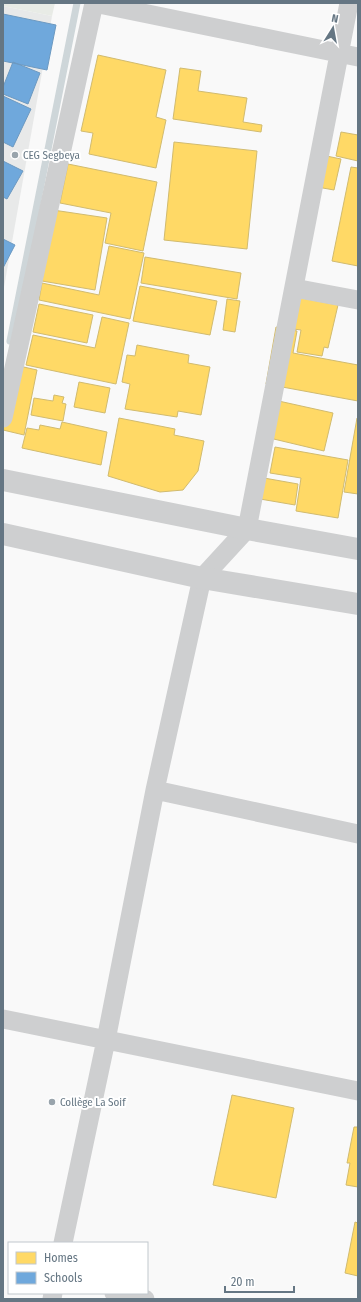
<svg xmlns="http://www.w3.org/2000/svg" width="361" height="1302" font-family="'Fira Sans Condensed',sans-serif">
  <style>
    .built { fill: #e8e9e9 }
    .green { fill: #e8ebe6 }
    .homes { fill: #ffd966; stroke: #d1bb6f }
    .schools { fill: #6fa8dc; stroke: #6c99c1 }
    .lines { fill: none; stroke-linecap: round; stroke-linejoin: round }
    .stream { stroke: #ced6d9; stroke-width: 7 }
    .minor { stroke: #cecfd0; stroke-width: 19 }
    .tertiary { stroke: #cecfd0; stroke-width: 22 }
    .poi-dot { fill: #99a4ac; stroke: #fff; stroke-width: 1.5 }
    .labels { text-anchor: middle; stroke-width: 4; stroke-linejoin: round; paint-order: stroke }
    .poi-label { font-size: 11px; fill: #657683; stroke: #fff; text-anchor: start }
  </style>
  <rect width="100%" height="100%" fill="#f9f9f9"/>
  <path class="built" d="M3,6L52,16L3,293Z"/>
  <path class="green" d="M3,3H55L52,16L3,6Z"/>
  <path class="homes" d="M98,55L166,70L156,117L166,120L156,168L89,154L93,133L81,131Z
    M180,68L201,71L198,91L247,98L243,122L262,125L261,132L173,119Z
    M341,132L358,135V161L336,156Z
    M174,142L257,151L247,249L164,240Z
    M312,153L341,159L334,190L306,185Z
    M68,164L157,182L143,251L105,243L111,213L60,203Z
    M351,167L358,168V266L332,261Z
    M53,210L107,218L95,290L42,281Z
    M109,246L144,253L130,319L39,300L42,283L99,295Z
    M145,257L241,273L237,299L141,283Z
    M140,286L217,301L210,335L133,321Z
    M292,296L338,305L328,348L324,347L322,356L297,352L301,330L286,328Z
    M227,299L240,301L235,332L223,330Z
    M39,304L93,315L87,343L33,332Z
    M102,317L129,323L116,384L26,365L33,335L95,348Z
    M276,327L297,331L293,353L358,365V401L266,384Z
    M137,345L189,355L188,363L210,367L201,415L178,411L177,417L125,409L130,384L122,382L127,355L135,356Z
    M15,365L37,370L24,435L3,430Z
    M79,382L110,388L105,413L74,407Z
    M54,395L64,397L62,403L66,404L63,421L31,415L34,398L53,401Z
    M265,398L333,413L324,451L257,435Z
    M119,418L175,429L174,435L204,441L198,471L183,490L160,492L108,476Z
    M357,418H358V494L344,492Z
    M62,422L107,432L101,465L22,448L27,428L39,430L40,425L60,429Z
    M275,447L348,460L338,518L296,511L301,478L270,473Z
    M264,478L298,484L295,505L260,499Z
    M232,1095L294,1108L276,1198L213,1185Z
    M354,1127H358V1187L346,1185L350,1163H347Z
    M355,1222L358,1223V1276L345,1273Z"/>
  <path class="schools" d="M3,14L56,25L47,70L3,61Z
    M13,62L40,73L28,104L3,94V87Z
    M3,96L31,109L13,147L3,142Z
    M3,161L23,171L7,199L3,197Z
    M3,239L15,245L3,268Z"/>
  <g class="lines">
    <path class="stream" d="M10,341L77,3"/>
    <path class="minor" d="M94,3L358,57
      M294,288L358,300
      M3,418L94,3
      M155,790L358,834
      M3,1019L358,1091
      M63,1243L106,1040L155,790L202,578L247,529L349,3
      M114,1293L145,1299
      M52,1299L53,1293"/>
    <path class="tertiary" d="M3,480L247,529L358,549
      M3,534L202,578L358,604"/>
  </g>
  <g class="poi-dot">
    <circle cx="15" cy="155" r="4"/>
    <circle cx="52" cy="1102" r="4"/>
  </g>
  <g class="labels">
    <g class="poi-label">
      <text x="23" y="159">CEG Segbeya</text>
      <text x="60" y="1106">Collège La Soif</text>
    </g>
  </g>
  <rect width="361" height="1302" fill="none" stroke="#657683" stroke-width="8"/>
  <rect x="8" y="1242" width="140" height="52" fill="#ffffff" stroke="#c1c8cd"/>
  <rect x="16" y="1252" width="20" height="12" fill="#ffd966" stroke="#c1c8cd"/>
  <text x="44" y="1262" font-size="12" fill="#657683">Homes</text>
  <rect x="16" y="1272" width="20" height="12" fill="#6fa8dc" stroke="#c1c8cd"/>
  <text x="44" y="1282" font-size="12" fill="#657683">Schools</text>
  <g transform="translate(333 28) rotate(11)" stroke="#ffffff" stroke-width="3" paint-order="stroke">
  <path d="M0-3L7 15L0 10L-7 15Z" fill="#657683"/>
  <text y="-6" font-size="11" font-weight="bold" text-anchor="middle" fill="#657683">N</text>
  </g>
  <path d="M225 1286v6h69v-6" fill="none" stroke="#657683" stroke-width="2"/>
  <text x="231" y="1286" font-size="12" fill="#657683" stroke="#ffffff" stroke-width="3" paint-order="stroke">20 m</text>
</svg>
